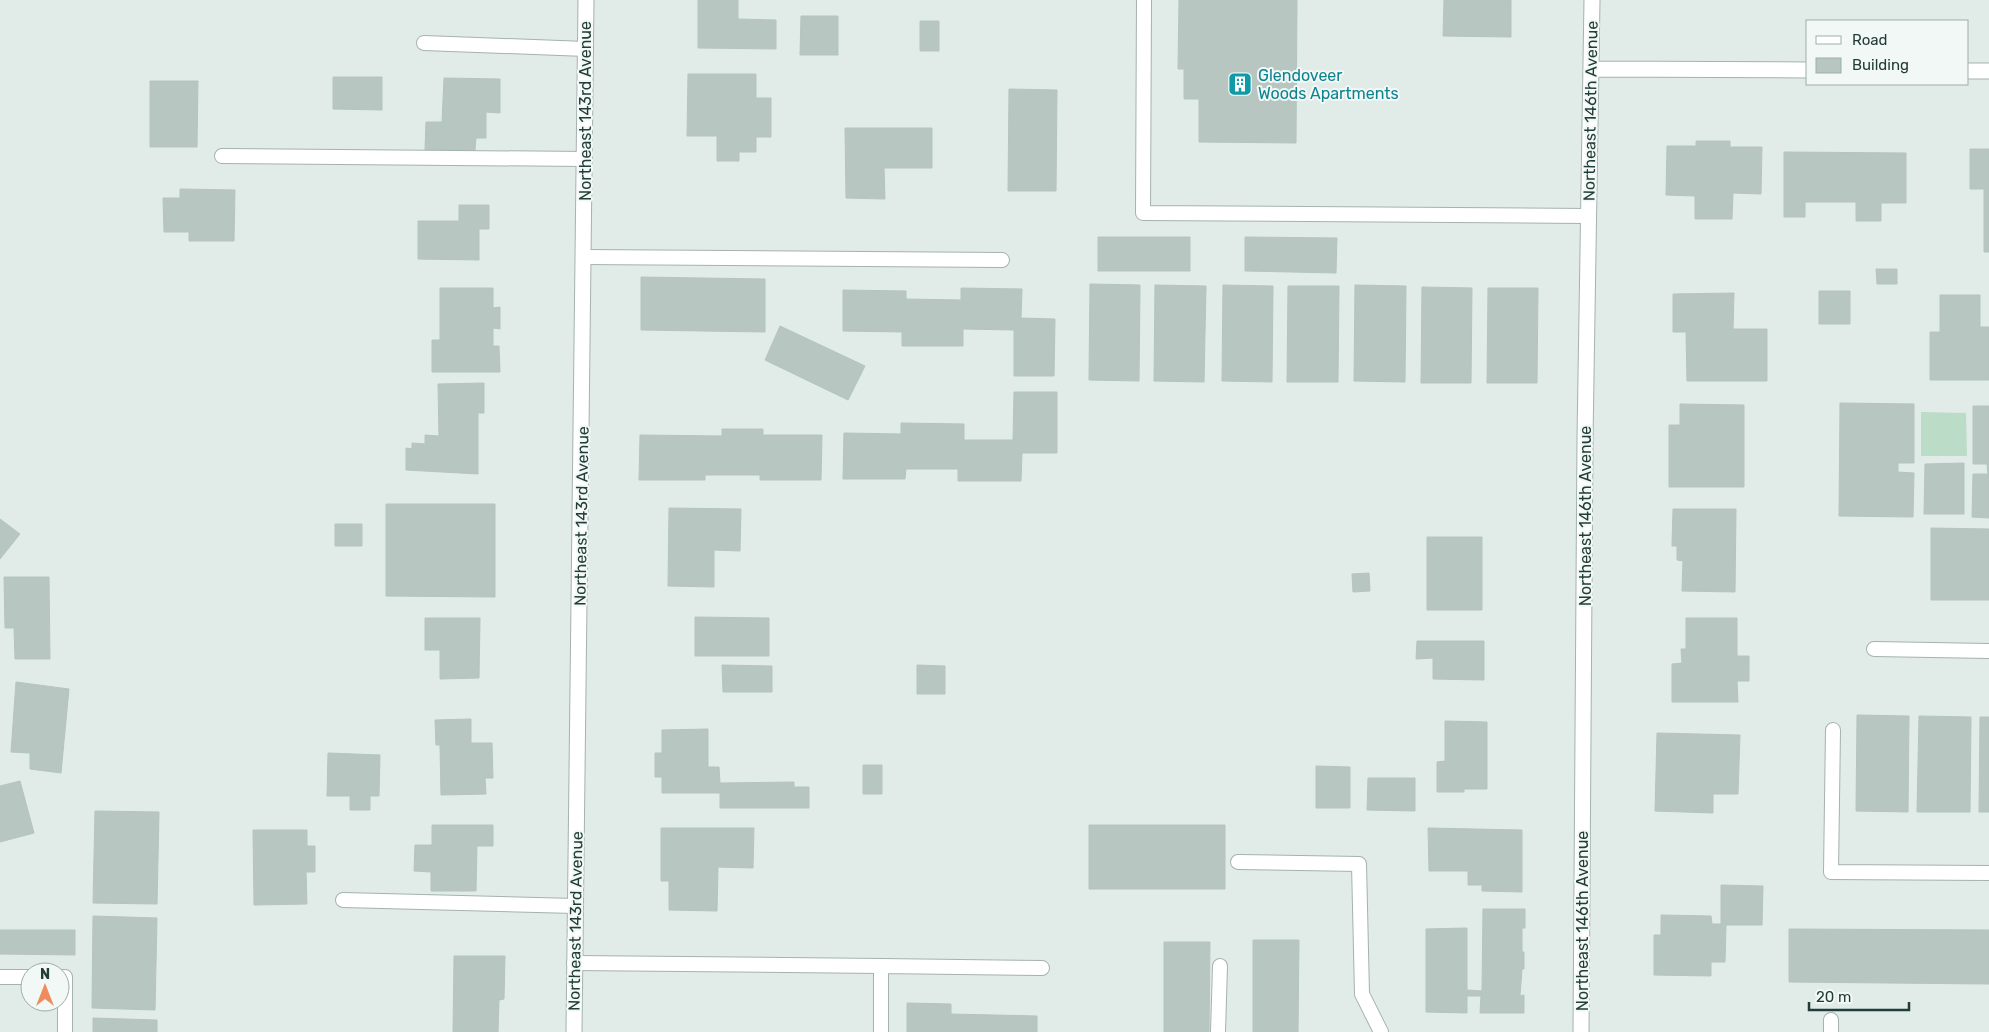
<svg xmlns="http://www.w3.org/2000/svg" width="1989" height="1032" font-family="Rubik,sans-serif">
  <style>
    .green { fill: #bbdcc6 }
    .building { fill: #b7c6c1; stroke: #b4c5bf }
    .lines { fill: none; stroke-linecap: round; stroke-linejoin: round }
    .service-casing { stroke: #a4b3af; stroke-width: 16 }
    .minor-casing { stroke: #a4b3af; stroke-width: 17 }
    .service { stroke: #fff; stroke-width: 14 }
    .minor { stroke: #fff; stroke-width: 15 }
    .labels { text-anchor: middle; stroke-width: 4; stroke-linejoin: round; paint-order: stroke }
    .culture-label { font-size: 16px; fill: #0d838f; stroke: #f2f8f5; text-anchor: start }
    .street-label { font-size: 16px; fill: #223c37; stroke: #f2f8f5 }
  </style>
  <rect width="100%" height="100%" fill="#e1ebe8"/>
  <path class="green" d="M1921,412L1966,413L1967,456H1921Z"/>
  <path class="building" d="M698,0H738V19L776,20V49L698,48Z
    M1179,0H1297L1296,143L1199,142V99H1184V69H1178Z
    M1444,0H1511V37L1443,36Z
    M801,16H838V55H800Z
    M920,21H939V51H920Z
    M688,74H756V98H771V137H756V152H739V161H717V136H687Z
    M333,77H382V110L333,109Z
    M444,78L500,79V113L486,112V138H476L475,150H425L426,122H442Z
    M150,81H198L197,147H150Z
    M1009,89L1057,90L1056,191H1008Z
    M845,128H932V168H884L885,199L846,198Z
    M1696,141H1730V147H1762L1761,194L1733,193L1732,219H1695V196L1666,195L1667,146H1696Z
    M1970,149H1989V252H1984V189H1970Z
    M1784,152L1906,153V203H1881V221H1856V202H1805V217H1784Z
    M180,189L235,190L234,241H189V232H164L163,198H180Z
    M459,205H489V229H479V260L418,259V221H459Z
    M1098,237H1190V271H1098Z
    M1245,237L1337,238L1336,273L1245,271Z
    M1876,269H1897V284H1877Z
    M641,277L765,279V332L641,330Z
    M1090,284L1140,285L1139,381L1089,380Z
    M1155,285L1206,286L1204,382L1154,381Z
    M1223,285L1273,286L1272,382L1222,381Z
    M1355,285L1406,286L1405,382L1354,381Z
    M1288,286H1339L1338,382H1287Z
    M1422,287L1472,288L1471,383H1421Z
    M440,288H493V308L500,307V329L493,328V346H499L500,372H432V340H440Z
    M961,288L1022,289L1021,318L1055,319L1054,376H1014V330L963,329V346H902V332L843,331V290L906,291V299L961,300Z
    M1488,288H1538L1537,383H1487Z
    M1819,291H1850V324H1819Z
    M1734,293L1733,329H1767V381H1687L1686,332H1673V294Z
    M1940,295H1980V327H1989V380H1930V332H1940Z
    M780,326L865,366L848,400L765,360Z
    M484,383V413H478V474L406,470V448L412,449V443L425,444V435L439,436L438,384Z
    M1014,392H1057V453H1022L1021,481H958V469H906L905,479H843L844,433L901,434V423L964,424V440H1013Z
    M1840,403L1914,404V463H1898V472L1914,473L1913,517L1839,516Z
    M1680,404L1744,405V487H1669V425H1680Z
    M1973,406H1989V518L1972,517L1973,474H1988L1987,464H1973Z
    M722,429H763V435H822L821,480H760V475H705V480H639L640,435L722,436Z
    M1964,463V514H1924L1925,464Z
    M386,504H495V597L386,596Z
    M669,508L741,509L740,551L714,550V587L668,586Z
    M1673,509H1736L1735,592L1682,591L1683,561L1677,560V546H1672Z
    M0,519L20,534L0,559Z
    M335,524H362V546H335Z
    M1931,528L1989,529V600H1931Z
    M1427,537H1482V610H1427Z
    M1369,573L1370,591L1353,592L1352,574Z
    M4,577H49L50,659H15L14,628H5Z
    M695,617L769,618V656H695Z
    M425,618H480L479,678L440,679V650H425Z
    M1686,618H1737V656H1749V681H1737L1738,702H1672V664L1682,663L1681,649H1686Z
    M1417,641H1484V680L1433,679V658L1416,659Z
    M722,665L772,666V692H723Z
    M917,665L945,666V694H917Z
    M16,682L69,689L61,773L30,769V753L11,752Z
    M1857,715L1909,716L1908,812L1856,811Z
    M1919,716L1971,717L1970,812H1917Z
    M1980,717H1989V812H1979Z
    M471,719V743H492L493,778H485L486,794L441,795L440,745H436L435,720Z
    M1445,721L1487,722V789H1464V792H1437V762L1445,761Z
    M708,729V767H719L720,783L794,782V787H809V808H720V793H662V777H655V753H662V730Z
    M1657,733L1740,735L1738,794H1713V813L1655,811Z
    M328,753L380,755L379,796H370V810H350V796H327Z
    M863,765H882V794H863Z
    M1316,766L1350,767V808H1316Z
    M1368,778H1415V811L1367,810Z
    M20,781L34,833L0,842V786Z
    M95,811L159,812L157,904L93,903Z
    M432,825H493V846H477L476,891H431V872L414,871L415,845H432Z
    M1089,825H1225V889H1089Z
    M661,828H754L753,868L718,867L717,911L669,910V881H661Z
    M1428,828L1522,830V892L1482,891V885H1468V871H1429Z
    M253,830H307V846H315V872H306L307,904L254,905Z
    M1721,885L1763,886L1762,925H1726L1725,962H1711V976L1654,975V935H1661V915L1711,916L1712,924H1721Z
    M1483,909H1525V928H1522V952H1524V969H1522L1520,996L1524,995V1013H1480L1481,996H1467V1013L1426,1012V929L1467,928V990L1482,991Z
    M93,916L157,918L155,1010L92,1008Z
    M1789,929L1989,930V984L1789,982Z
    M0,930H75V955L0,954Z
    M1253,940H1299L1298,1032H1253Z
    M1164,942H1210L1209,1032H1164Z
    M454,956H505L504,999L499,1000L498,1032H453Z
    M907,1003L951,1004V1014L1037,1016V1032H907Z
    M93,1018L157,1020V1032H93Z"/>
  <g class="lines">
    <g class="service-casing">
      <path id="service" d="M1144,0L1143,213L1589,216
        M424,43L586,49
        M222,156L585,159
        M584,257L1002,260
        M1874,649L1989,651
        M1833,730L1831,872L1989,873
        M1238,862L1359,864L1362,994L1381,1032
        M343,900L575,906
        M574,963L881,966V1032
        M881,966L1042,968
        M0,977H30
        M60,977H65V1032
        M1218,1032L1220,966
        M1831,1032V1020"/>
    </g>
    <g class="minor-casing">
      <path id="minor" d="M1591,69L1808,70
        M1968,71H1989
        M574,1032L586,0
        M1581,1032L1585,439L1592,0"/>
    </g>
    <use href="#service" class="service"/>
    <use href="#minor" class="minor"/>
  </g>
  <defs>
    <g id="building-square" transform="scale(1.25)"><rect x="-9" y="-9" width="18" height="18" rx="4" fill="#0f9aa8" stroke="#f2f8f5"/><path d="M-4-6H4V6H1V3H-1V6H-4ZM-2.5-4.3h1.7v1.8h-1.7ZM.8-4.3h1.7v1.8H.8ZM-2.5-1h1.7V.8h-1.7ZM.8-1h1.7V.8H.8Z" fill="#fff"/></g>
  </defs>
  <g fill-rule="evenodd">
    <use href="#building-square" x="1240" y="84"/>
  </g>
  <g class="labels">
    <g class="culture-label">
      <text x="1258" y="81">Glendoveer<tspan x="1258" dy="18">Woods Apartments</tspan></text>
    </g>
    <g class="street-label">
      <text transform="translate(585 111) rotate(-90)" y="6">Northeast 143rd Avenue</text>
      <text transform="translate(1590 111) rotate(-89)" y="6">Northeast 146th Avenue</text>
      <text transform="translate(581 516) rotate(-89)" y="6">Northeast 143rd Avenue</text>
      <text transform="translate(1585 516) rotate(-90)" y="6">Northeast 146th Avenue</text>
      <text transform="translate(575 921) rotate(-89)" y="6">Northeast 143rd Avenue</text>
      <text transform="translate(1582 921) rotate(-90)" y="6">Northeast 146th Avenue</text>
    </g>
  </g>
  <rect x="1806" y="20" width="162" height="65" fill="#f2f8f5" stroke="#9fada9"/>
  <rect x="1816" y="36" width="25" height="8" fill="#ffffff" stroke="#9fada9"/>
  <text x="1852" y="45" font-size="15" fill="#223c37">Road</text>
  <rect x="1816" y="58" width="25" height="15" fill="#b7c6c1" stroke="#9fada9"/>
  <text x="1852" y="70" font-size="15" fill="#223c37">Building</text>
  <g transform="translate(45 987)"><circle r="24" fill="#f2f8f5" stroke="#9fada9"/>
  <path d="M0-4L9 19L0 12L-9 19Z" fill="#ee8c5d"/>
  <text y="-8" font-size="14" font-weight="bold" text-anchor="middle" fill="#223c37">N</text>
  </g>
  <path d="M1809 1002v8h100v-8" fill="none" stroke="#223c37" stroke-width="2.5"/>
  <text x="1816" y="1002" font-size="15" fill="#223c37" stroke="#f2f8f5" stroke-width="4" paint-order="stroke">20 m</text>
</svg>
